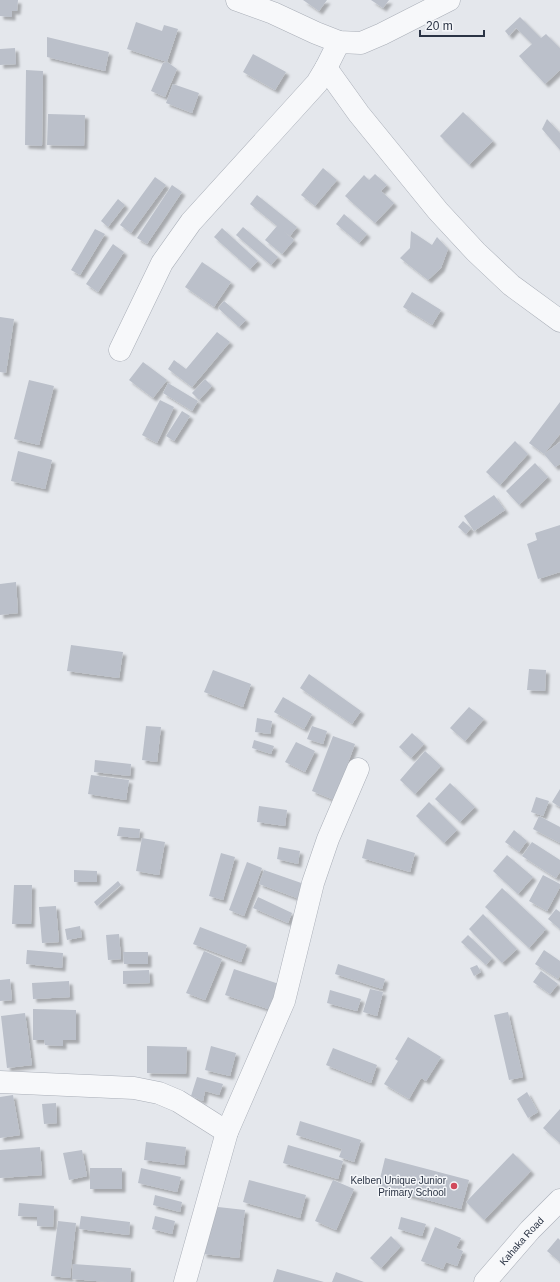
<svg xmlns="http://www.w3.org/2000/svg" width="560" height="1282" font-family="Helvetica,sans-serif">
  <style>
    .building { fill: #bbc0ca; filter: url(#shadow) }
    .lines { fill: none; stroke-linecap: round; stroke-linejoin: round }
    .minor-casing { stroke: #a9aeb7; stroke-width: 23 }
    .minor { stroke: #f7f8fa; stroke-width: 22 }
    .poi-dot { fill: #d1495b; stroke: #f4f6f9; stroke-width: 1.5 }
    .labels { text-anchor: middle; stroke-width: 3; stroke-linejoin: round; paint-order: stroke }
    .poi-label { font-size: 10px; fill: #2b3445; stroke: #f4f6f9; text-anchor: end }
    .street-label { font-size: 10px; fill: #2b3445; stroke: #f4f6f9 }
  </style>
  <defs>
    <filter id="shadow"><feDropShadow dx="3.5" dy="3.5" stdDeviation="1" flood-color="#0004"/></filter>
  </defs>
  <rect width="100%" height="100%" fill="#e4e7ec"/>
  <path class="building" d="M0,0H18L17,11H12V17L0,16Z
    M303,0H327L319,11Z
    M371,0H389L383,8Z
    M520,17L541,38L546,34L560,48V70L545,84L519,56L532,44L516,28L509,36L505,31Z
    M136,22L162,31L164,25L178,29L167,62L127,49Z
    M47,37L109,52L105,71L47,57Z
    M15,48L16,64L0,65V49Z
    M253,54L286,72L275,90L243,72Z
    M167,62L177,69L165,97L151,91L163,63Z
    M26,70L43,71L42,146L25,145Z
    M173,84L199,93L192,113L166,103Z
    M463,112L493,141L469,165L440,136Z
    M48,114L85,115L84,146L47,145Z
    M547,119L560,133V150L542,129Z
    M323,168L337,180L315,206L301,195Z
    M375,174L387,185L381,191L394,203L375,223L345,196L364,175L369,180Z
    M155,177L166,185L131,233L120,225Z
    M172,185L182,192L147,244L137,238Z
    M257,195L297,227L290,236L282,230L294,240L282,254L265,240L277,226L250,204Z
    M118,199L125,205L108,227L101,221Z
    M344,214L367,234L359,243L336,224Z
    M243,227L278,257L271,265L236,235Z
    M222,228L258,261L250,269L214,237Z
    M95,229L105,234L80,275L71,270Z
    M411,231L432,245L437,237L448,249L441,268L428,280L400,258L410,248Z
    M113,244L124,252L98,292L86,284Z
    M202,262L231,282L214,307L185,287Z
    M412,292L441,310L432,325L403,307Z
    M224,301L246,320L239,327L218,308Z
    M0,317L14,319L6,373L0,372Z
    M217,332L230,342L192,387L168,369L174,360L186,369Z
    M143,362L167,380L153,398L129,380Z
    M205,379L212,386L199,400L192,393Z
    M29,380L54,386L39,445L14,439Z
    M168,383L198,401L192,411L163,393Z
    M160,400L174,407L157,443L142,435Z
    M560,402V434L544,454L560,442V464L555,467L544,454L529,443Z
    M182,411L190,416L174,441L166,436Z
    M515,441L528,454L500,485L486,472Z
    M18,451L52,460L45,489L11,481Z
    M535,463L548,477L519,505L506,491Z
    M494,495L505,510L474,531L464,516Z
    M463,521L471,528L466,534L458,527Z
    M560,525V572L538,579L527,544L537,540L535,533Z
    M16,582L18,613L0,615V584Z
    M71,645L123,652L119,678L67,671Z
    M529,669L546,670L545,691L527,690Z
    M213,670L251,684L243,707L204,692Z
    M309,674L361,711L352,724L300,688Z
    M283,697L312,714L304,729L274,712Z
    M469,707L484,719L465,741L450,728Z
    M257,718L272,721L270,734L255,732Z
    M146,726L161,727L157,762L142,760Z
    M312,726L327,731L323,744L307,739Z
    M412,733L424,744L411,758L399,747Z
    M333,736L355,744L334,800L312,791Z
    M254,740L274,746L271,754L252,748Z
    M296,742L315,751L305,772L285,762Z
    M425,751L441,766L415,794L400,780Z
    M95,760L131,764L130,776L94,772Z
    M91,775L129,780L126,800L88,794Z
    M450,783L475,807L460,822L435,799Z
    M560,789V807L552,802Z
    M536,797L549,801L543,816L531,812Z
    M429,802L457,830L444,843L416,816Z
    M259,806L287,810L285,826L257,822Z
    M539,816L560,827V843L533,829Z
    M119,827L140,829L139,838L117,836Z
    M514,830L527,841L519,852L505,842Z
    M142,838L165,842L159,875L136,871Z
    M367,839L415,853L410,872L362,858Z
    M532,842L560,860V872L556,878L522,856Z
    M279,847L300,851L298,864L277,859Z
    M221,853L235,857L223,900L209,896Z
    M507,855L533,877L518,894L493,871Z
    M247,862L262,868L244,916L229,910Z
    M74,870L97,871V882H74Z
    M264,870L307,885L302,900L259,884Z
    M543,875L560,884V887L547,911L529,901Z
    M118,881L121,885L97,906L94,902Z
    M14,885H32L31,924H12Z
    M502,888L546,929L529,948L485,907Z
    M258,897L292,913L288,923L253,908Z
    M56,906L59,942L42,943L39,907Z
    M556,909L560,912V929L548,919Z
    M483,914L517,949L502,963L469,929Z
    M80,926L82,937L67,940L65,929Z
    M200,927L247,945L241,962L193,944Z
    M119,934L121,959L108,960L106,935Z
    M468,935L492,958L486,965L461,942Z
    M27,950L63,953L62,968L26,964Z
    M544,950L560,961V976L558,979L535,964Z
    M204,951L222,959L205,1000L186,993Z
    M123,952H148V964H124Z
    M338,964L385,979L382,989L335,974Z
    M477,965L481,972L474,976L470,968Z
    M234,969L282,985L274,1011L225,995Z
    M149,970L150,983L123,984V971Z
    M541,971L558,984L550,994L533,982Z
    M10,979L12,1000L0,1001V980Z
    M69,981L70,997L33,999L32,983Z
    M370,989L383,992L377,1016L363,1012Z
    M330,990L361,999L357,1011L327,1003Z
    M33,1009L76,1010V1040H63V1046L45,1045L44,1040H33Z
    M508,1012L523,1077L509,1080L494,1015Z
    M25,1013L32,1065L7,1068L1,1016Z
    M408,1037L441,1057L426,1081L421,1078L409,1099L384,1084L398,1061L395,1059Z
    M147,1046L187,1047L186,1074L147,1073Z
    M211,1046L236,1053L230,1076L205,1070Z
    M333,1048L377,1065L371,1083L326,1065Z
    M197,1077L223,1084L219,1095L205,1091L203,1101L191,1096Z
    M527,1092L538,1112L528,1118L517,1099Z
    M13,1095L20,1135L0,1138V1097Z
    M56,1103L57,1123L44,1124L42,1104Z
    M560,1109V1143L543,1128Z
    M300,1121L361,1140L354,1162L339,1157L342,1149L296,1135Z
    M146,1142L186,1147L184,1165L144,1160Z
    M288,1145L343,1161L338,1179L283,1163Z
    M40,1147L42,1175L0,1178V1150Z
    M82,1150L87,1176L69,1180L63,1153Z
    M513,1153L531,1171L484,1220L466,1202Z
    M385,1158L469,1180L461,1209L378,1187Z
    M90,1168H122V1189H90Z
    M141,1168L181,1177L177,1192L138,1183Z
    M249,1180L306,1195L300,1218L243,1202Z
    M333,1180L354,1189L336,1230L315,1221Z
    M155,1195L182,1202L180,1212L153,1205Z
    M19,1203L54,1206L53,1227L37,1226V1217L18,1216Z
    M209,1206L245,1210L239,1258L203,1254Z
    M81,1216L130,1222L129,1235L79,1229Z
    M155,1216L175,1221L172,1234L152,1229Z
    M401,1217L426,1224L422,1236L398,1229Z
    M58,1221L76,1223L70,1278L51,1276Z
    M435,1227L461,1238L456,1248L463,1251L457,1266L446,1262L443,1269L421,1261Z
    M391,1236L401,1246L381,1268L370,1258Z
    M558,1238L560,1240V1262L547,1251Z
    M73,1264L131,1268L130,1282H108L72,1279Z
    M277,1269L324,1282H273Z
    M336,1272L364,1282H332Z"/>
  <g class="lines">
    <g class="minor-casing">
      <g id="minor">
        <path d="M237,0L273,13L316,33L339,42L361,43L382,34L449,0"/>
        <path d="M326,68L359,114L438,211L476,252L511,285L560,321"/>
        <path d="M120,350L162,263L191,222L317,83L326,68L339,42"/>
        <path d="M0,1082L134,1088L159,1093L178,1101L227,1132"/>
        <path d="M185,1282L227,1132L284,1001L313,883L328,839L358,769"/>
        <path id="s1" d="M485,1282L530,1230L560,1200"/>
      </g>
    </g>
    <use href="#minor" class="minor"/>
  </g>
  <circle class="poi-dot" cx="454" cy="1186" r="4"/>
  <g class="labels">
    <g class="poi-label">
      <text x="446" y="1184">Kelben Unique Junior<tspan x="446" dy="12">Primary School</tspan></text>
    </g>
    <g class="street-label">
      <text dy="4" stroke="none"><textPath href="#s1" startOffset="55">Kahaka Road</textPath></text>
    </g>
  </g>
  <path d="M420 30v6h64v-6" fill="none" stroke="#2b3445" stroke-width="2"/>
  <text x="426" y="30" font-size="12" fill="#2b3445" stroke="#f4f6f9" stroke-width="3" paint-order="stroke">20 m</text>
</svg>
